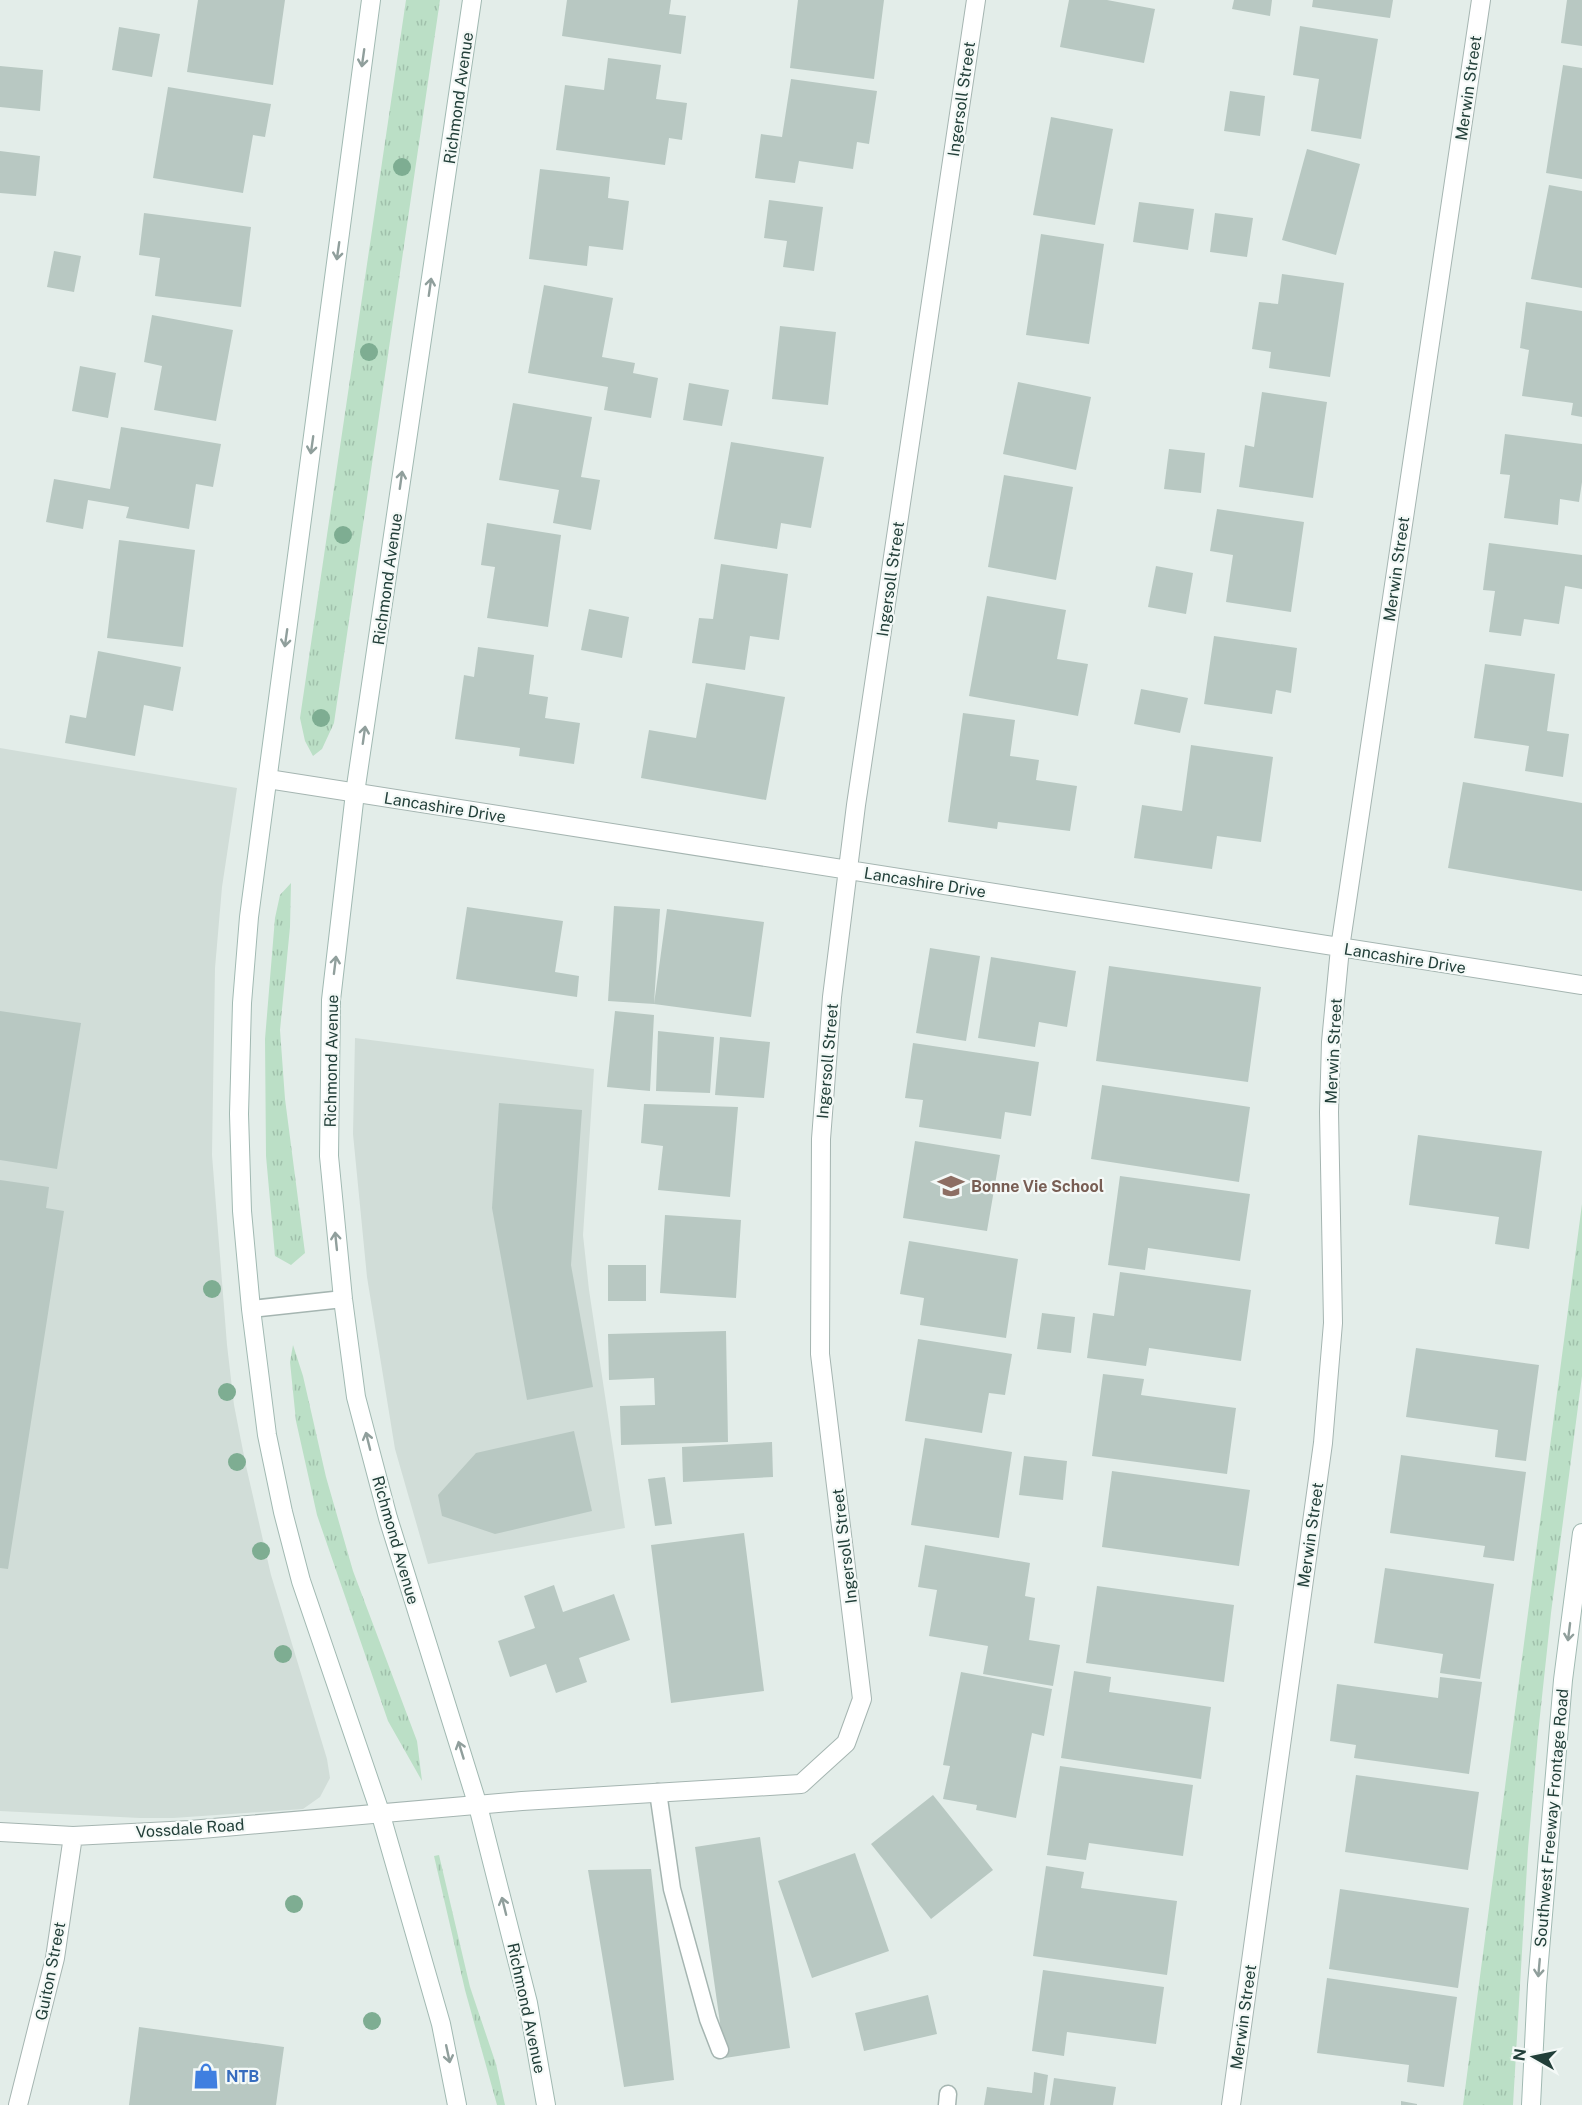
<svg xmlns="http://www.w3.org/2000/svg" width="1582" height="2105" font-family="'Public Sans',sans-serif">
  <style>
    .built { fill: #d1ddd8 }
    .grass { fill: url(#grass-tufts) }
    .building { fill: #b8c8c2 }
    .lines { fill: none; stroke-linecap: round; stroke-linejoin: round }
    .lane-casing { stroke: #a5b5b1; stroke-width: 19 }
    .street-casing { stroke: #a5b5b1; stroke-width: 20 }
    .secondary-casing { stroke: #a1b9b2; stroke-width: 20 }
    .lane { stroke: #fff; stroke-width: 16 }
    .street { stroke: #fff; stroke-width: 18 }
    .secondary { stroke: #fff; stroke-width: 18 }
    .tree { fill: #7ead92 }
    .oneway { stroke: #909f9c }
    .labels { text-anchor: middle; stroke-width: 4.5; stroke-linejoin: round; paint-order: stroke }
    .street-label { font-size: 16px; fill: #223f39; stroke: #f4f9f7 }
    .education-label { font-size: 16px; font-weight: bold; fill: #785e54; stroke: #f4f9f7; text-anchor: start }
    .shop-label { font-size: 16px; font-weight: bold; fill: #366cbe; stroke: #f4f9f7; text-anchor: start }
  </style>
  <defs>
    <pattern id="grass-tufts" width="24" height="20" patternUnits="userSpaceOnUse" patternTransform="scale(1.5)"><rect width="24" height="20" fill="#bbdfc6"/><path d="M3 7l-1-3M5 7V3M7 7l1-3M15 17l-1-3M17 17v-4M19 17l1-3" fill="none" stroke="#a0c0ab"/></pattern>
  </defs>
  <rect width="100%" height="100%" fill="#e3ede9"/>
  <path class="built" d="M0,748L237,788L222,887L215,968L212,1155L227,1345L234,1405L246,1466L271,1575L327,1759L330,1778L320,1797L303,1809L173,1818H140L0,1811Z
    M355,1038L594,1069L583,1235L589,1290L625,1528L428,1564L395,1449L367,1277L353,1134Z"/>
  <path class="grass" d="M406,0H440L334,723L322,749L313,756L305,741L300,718Z
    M291,883L290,927L280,1030L285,1099L305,1253L291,1265L275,1256L266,1156L265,1039L275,918L280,895Z
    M1582,1204V1376L1551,1613L1538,1734L1528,1849L1513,2105H1463Z
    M293,1345L303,1376L326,1477L353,1571L417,1741L422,1781L388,1721L317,1515L296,1421L290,1362Z
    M439,1855L470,1987L496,2064L505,2105H497L465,1990L434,1856Z"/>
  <path class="building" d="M198,0H285L273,85L187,72Z
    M567,0H671L669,14L686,16L681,54L562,36Z
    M798,0H884L874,79L790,68Z
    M1069,0H1107L1155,9L1144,63L1060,47Z
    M1234,0H1272L1270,16L1232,9Z
    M1313,0H1393L1390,18L1312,7Z
    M1567,0H1582V46L1561,43Z
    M1300,26L1378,39L1361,139L1311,131L1319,79L1293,75Z
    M119,27L160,34L152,77L112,70Z
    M608,58L661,65L656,99L687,103L682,140L669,138L665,165L556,150L565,85L604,90Z
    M1563,65L1582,68V179L1546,173Z
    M0,66L43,70L40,111L0,107Z
    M791,79L877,91L869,144L857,142L853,169L799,161L795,183L755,178L761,134L782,137Z
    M168,87L271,104L265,137L253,135L243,193L153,178Z
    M1230,91L1265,96L1260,136L1224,131Z
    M1051,117L1113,129L1095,225L1033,215Z
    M1307,149L1360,164L1336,255L1282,240Z
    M0,151L40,156L36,196L0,193Z
    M540,169L610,177L608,198L629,201L623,250L589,246L587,266L529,259Z
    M1549,185L1582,191V288L1531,279Z
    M769,200L823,207L814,271L783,267L787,241L764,238Z
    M1139,202L1194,209L1188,250L1133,242Z
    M144,213L251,227L241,307L155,296L160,258L139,255Z
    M1215,213L1253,218L1247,257L1210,252Z
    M1041,234L1104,244L1089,344L1026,335Z
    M54,251L81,256L74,292L47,287Z
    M1282,274L1344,283L1330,377L1269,368L1271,352L1252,349L1259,302L1278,304Z
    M544,285L613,298L602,357L635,363L633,373L658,378L651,418L604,410L608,387L528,373Z
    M1526,302L1582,311V417L1571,415L1573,403L1522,396L1529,350L1520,348Z
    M152,315L233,330L216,421L154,410L162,366L144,362Z
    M780,326L836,332L828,405L772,399Z
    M80,366L116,373L108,418L72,411Z
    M1018,382L1091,397L1076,470L1003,454Z
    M689,383L729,390L722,426L683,420Z
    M1262,392L1327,402L1313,498L1239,487L1245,445L1254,447Z
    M513,403L592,417L581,477L600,480L591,530L553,523L559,490L499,480Z
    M121,427L221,444L213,487L196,484L189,529L126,518L129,507L88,500L83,529L46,522L54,479L110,489Z
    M1505,434L1582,444V482L1579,502L1560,499L1558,525L1504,518L1510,475L1500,474Z
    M731,442L824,457L811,528L781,523L777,549L714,539Z
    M1169,449L1205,453L1201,493L1164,489Z
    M1004,475L1073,487L1056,580L988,567Z
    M1217,509L1304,522L1291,612L1226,602L1233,555L1210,551Z
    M487,523L561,535L548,627L487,618L495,567L481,565Z
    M119,540L195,550L183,647L107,638Z
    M1489,543L1582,555V589L1565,586L1559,624L1524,619L1521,636L1489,632L1495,591L1483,590Z
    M721,564L788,574L779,640L750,636L745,670L692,663L699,618L713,619Z
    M1156,566L1193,573L1186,614L1148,607Z
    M987,596L1066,610L1057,659L1088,664L1078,716L969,696Z
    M589,609L629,617L622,658L581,650Z
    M1214,636L1297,648L1291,693L1276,690L1272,714L1204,704Z
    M478,647L534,655L529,694L548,697L545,718L580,723L574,764L519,756L520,748L455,739L464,675L474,677Z
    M98,651L181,667L173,711L144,705L135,756L65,743L70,715L86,718Z
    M1485,664L1555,674L1547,731L1569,734L1563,777L1525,771L1529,746L1474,738Z
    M706,683L785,697L766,800L641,778L649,730L696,738Z
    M1141,689L1188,698L1180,733L1134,724Z
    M963,713L1015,720L1010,756L1039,760L1036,780L1077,786L1070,831L998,822L997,829L948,822Z
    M1191,745L1273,757L1261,842L1217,836L1212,869L1134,858L1142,805L1182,811Z
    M1463,782L1582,803V891L1448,868Z
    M614,906L660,909L654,1004L608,1001Z
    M467,907L563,921L555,972L579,976L577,997L456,979Z
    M667,909L764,922L751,1017L654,1004Z
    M930,948L980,956L966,1041L916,1033Z
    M991,957L1076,971L1067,1027L1039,1022L1035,1047L978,1038Z
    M1109,966L1261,987L1248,1082L1096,1061Z
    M0,1011L81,1023L57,1169L0,1160Z
    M615,1011L654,1015L650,1091L607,1087Z
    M658,1031L714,1037L710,1093L656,1091Z
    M720,1037L770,1042L764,1098L715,1095Z
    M913,1043L1039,1062L1031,1116L1005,1112L1001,1139L919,1127L923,1100L905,1098Z
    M1102,1085L1250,1107L1239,1182L1091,1159Z
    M499,1103L582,1110L571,1265L593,1387L527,1400L492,1208Z
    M644,1104L738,1107L730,1197L658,1190L663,1146L641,1143Z
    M1418,1135L1542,1151L1529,1249L1495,1244L1499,1217L1409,1205Z
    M915,1141L1000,1155L987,1231L903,1218Z
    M1120,1176L1250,1194L1240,1261L1148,1248L1145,1270L1108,1265Z
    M0,1180L49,1187L46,1208L64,1211L8,1569L0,1568Z
    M665,1215L741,1220L736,1298L660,1293Z
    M909,1241L1018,1259L1006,1338L920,1325L924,1298L900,1294Z
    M608,1265H646V1301H608Z
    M1120,1272L1251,1290L1241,1361L1149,1348L1146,1366L1087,1358L1093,1313L1114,1316Z
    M1042,1313L1075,1317L1071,1353L1037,1349Z
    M726,1331L728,1442L621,1445L620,1406L655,1405L654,1378L609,1380L608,1334Z
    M918,1339L1012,1354L1005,1395L989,1393L982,1433L905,1421Z
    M1416,1348L1539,1365L1526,1461L1495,1457L1498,1430L1406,1417Z
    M1103,1374L1144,1379L1141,1395L1236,1408L1227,1474L1092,1456Z
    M574,1431L592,1511L495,1534L442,1516L438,1495L476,1453Z
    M925,1438L1012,1452L999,1538L911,1525Z
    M772,1442L773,1477L683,1482L682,1447Z
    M1401,1455L1526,1472L1514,1561L1483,1557L1485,1546L1390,1533Z
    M1024,1456L1067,1461L1063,1500L1019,1495Z
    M1112,1471L1250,1490L1239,1566L1102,1547Z
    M665,1477L672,1524L655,1526L648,1479Z
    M744,1533L764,1691L671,1703L651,1545Z
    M925,1545L1030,1563L1025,1596L1035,1598L1029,1640L1060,1645L1053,1686L983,1674L988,1646L929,1636L937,1590L918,1587Z
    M1385,1568L1494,1584L1480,1679L1440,1673L1443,1654L1374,1643Z
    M554,1585L563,1612L614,1594L630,1640L579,1658L587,1682L556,1693L546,1664L510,1677L498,1641L535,1628L524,1596Z
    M1097,1586L1234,1605L1224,1682L1086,1663Z
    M1074,1671L1111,1677L1109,1692L1211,1707L1201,1779L1061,1758Z
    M961,1672L1052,1689L1044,1736L1032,1733L1016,1818L976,1810L977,1805L943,1799L950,1766L943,1765Z
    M1440,1677L1482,1682L1469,1774L1354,1758L1356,1745L1330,1741L1337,1684L1438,1698Z
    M1060,1766L1193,1785L1183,1856L1089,1843L1086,1860L1047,1855Z
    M1356,1775L1479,1792L1468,1870L1345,1852Z
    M933,1795L993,1870L931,1919L871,1844Z
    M760,1837L790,2048L725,2058L695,1847Z
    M855,1853L889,1951L812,1978L778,1881Z
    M1046,1866L1084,1872L1081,1888L1177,1901L1167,1975L1033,1956Z
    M651,1869L674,2080L624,2087L588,1870Z
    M1340,1889L1469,1908L1458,1988L1329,1969Z
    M1043,1970L1164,1987L1156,2044L1067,2032L1064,2056L1032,2051Z
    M1327,1978L1457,1997L1444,2087L1407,2082L1409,2065L1317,2053Z
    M928,1995L937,2034L864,2051L855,2013Z
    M139,2027L284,2047L276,2105H129Z
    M1034,2072L1048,2075L1044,2105H984L987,2087L1032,2093Z
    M1054,2078L1116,2087L1113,2105H1050Z
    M1401,2101L1417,2104V2105H1401Z"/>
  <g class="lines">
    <g class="lane-casing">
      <path id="lane" d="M251,1309L343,1299
        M658,1792L672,1889L708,2019L720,2050
        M947,2105L948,2094"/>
    </g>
    <g class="street-casing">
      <path id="street" d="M268,779L1582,985
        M0,1832L73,1836L190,1830L522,1801L801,1784L846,1743L862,1699L820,1354L821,1139L832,997L856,805L976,0
        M18,2105L55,1958L73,1836
        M1231,2105L1323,1443L1333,1323L1329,1112L1331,1042L1340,948L1481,0"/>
    </g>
    <g class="secondary-casing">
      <path id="secondary" d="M371,0L249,917L242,1003L239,1114L242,1211L251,1309L267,1435L283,1512L301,1581L380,1812L441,2024L457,2105
        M472,0L355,793L331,1000L329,1156L343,1299L356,1397L388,1518L478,1806L528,2003L546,2105
        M1531,2105L1537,1985L1563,1680L1582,1533"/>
    </g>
    <use href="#lane" class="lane"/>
    <use href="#street" class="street"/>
    <use href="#secondary" class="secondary"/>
  </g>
  <g class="tree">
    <circle cx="402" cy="167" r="9"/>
    <circle cx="369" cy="352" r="9"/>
    <circle cx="343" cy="535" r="9"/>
    <circle cx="321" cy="718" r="9"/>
    <circle cx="212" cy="1289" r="9"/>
    <circle cx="227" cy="1392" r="9"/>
    <circle cx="237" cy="1462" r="9"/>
    <circle cx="261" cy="1551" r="9"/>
    <circle cx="283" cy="1654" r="9"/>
    <circle cx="294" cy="1904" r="9"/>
    <circle cx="372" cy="2021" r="9"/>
  </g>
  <defs><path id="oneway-shaft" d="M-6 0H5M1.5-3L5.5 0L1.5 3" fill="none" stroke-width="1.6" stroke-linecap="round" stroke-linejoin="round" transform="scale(1.5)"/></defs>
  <g class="oneway">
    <use href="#oneway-shaft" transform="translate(363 58) rotate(98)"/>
    <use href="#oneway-shaft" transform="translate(338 251) rotate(98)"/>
    <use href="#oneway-shaft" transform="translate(430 287) rotate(-82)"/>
    <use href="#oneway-shaft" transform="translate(312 445) rotate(98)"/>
    <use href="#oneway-shaft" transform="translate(401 480) rotate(-82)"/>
    <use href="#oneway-shaft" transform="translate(286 638) rotate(98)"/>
    <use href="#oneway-shaft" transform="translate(364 735) rotate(-82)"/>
    <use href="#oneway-shaft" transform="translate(335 965) rotate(-83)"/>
    <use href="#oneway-shaft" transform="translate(336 1241) rotate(-96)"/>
    <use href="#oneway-shaft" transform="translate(368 1441) rotate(-104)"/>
    <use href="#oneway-shaft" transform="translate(1569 1632) rotate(97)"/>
    <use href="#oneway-shaft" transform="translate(461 1750) rotate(-107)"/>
    <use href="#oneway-shaft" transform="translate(504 1906) rotate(-104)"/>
    <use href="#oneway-shaft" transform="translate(1539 1968) rotate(95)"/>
    <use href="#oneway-shaft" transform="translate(448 2054) rotate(78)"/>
  </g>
  <defs>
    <g id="school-bare" transform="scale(2.07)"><path d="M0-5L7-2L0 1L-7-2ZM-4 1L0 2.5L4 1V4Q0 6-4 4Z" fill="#8d6e63" stroke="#f4f9f7" stroke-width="2.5" paint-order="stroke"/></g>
    <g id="shop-bare" transform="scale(2.07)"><path d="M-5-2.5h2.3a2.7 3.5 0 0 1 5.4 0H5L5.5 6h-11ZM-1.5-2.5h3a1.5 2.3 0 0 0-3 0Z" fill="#3f7fe0" stroke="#f4f9f7" stroke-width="2.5" paint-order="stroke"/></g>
  </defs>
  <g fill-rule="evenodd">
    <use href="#school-bare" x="951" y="1186"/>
    <use href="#shop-bare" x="206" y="2076"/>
  </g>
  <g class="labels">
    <g class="street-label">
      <text transform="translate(1468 88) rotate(-82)" y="6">Merwin Street</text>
      <text transform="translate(458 98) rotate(-82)" y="6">Richmond Avenue</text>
      <text transform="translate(961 99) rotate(-82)" y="6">Ingersoll Street</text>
      <text transform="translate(1396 569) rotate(-82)" y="6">Merwin Street</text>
      <text transform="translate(387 579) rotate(-82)" y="6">Richmond Avenue</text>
      <text transform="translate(890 579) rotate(-82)" y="6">Ingersoll Street</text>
      <text transform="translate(445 807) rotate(9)" y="6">Lancashire Drive</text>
      <text transform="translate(925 882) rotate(9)" y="6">Lancashire Drive</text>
      <text transform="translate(1405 958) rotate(9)" y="6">Lancashire Drive</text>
      <text transform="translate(1333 1051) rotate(-87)" y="6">Merwin Street</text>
      <text transform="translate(331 1061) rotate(-89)" y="6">Richmond Avenue</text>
      <text transform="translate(827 1061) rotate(-85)" y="6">Ingersoll Street</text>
      <text transform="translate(1310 1535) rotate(-82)" y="6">Merwin Street</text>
      <text transform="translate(396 1540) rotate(74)" y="6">Richmond Avenue</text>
      <text transform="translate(844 1546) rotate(-97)" y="6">Ingersoll Street</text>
      <text transform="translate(1551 1818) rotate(-85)" y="6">Southwest Freeway Frontage Road</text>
      <text transform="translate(190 1828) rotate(-4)" y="6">Vossdale Road</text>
      <text transform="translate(50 1971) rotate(-79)" y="6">Guiton Street</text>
      <text transform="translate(527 2008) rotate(78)" y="6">Richmond Avenue</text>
      <text transform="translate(1243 2017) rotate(-82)" y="6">Merwin Street</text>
    </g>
    <g class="education-label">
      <text x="971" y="1192">Bonne Vie School</text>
    </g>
    <g class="shop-label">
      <text x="226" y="2082">NTB</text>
    </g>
  </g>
  <g transform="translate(1534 2057) rotate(279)" stroke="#f4f9f7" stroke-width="4.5" paint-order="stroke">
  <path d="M0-4.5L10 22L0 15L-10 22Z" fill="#223f39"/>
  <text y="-9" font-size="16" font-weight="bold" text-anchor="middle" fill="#223f39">N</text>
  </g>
</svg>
